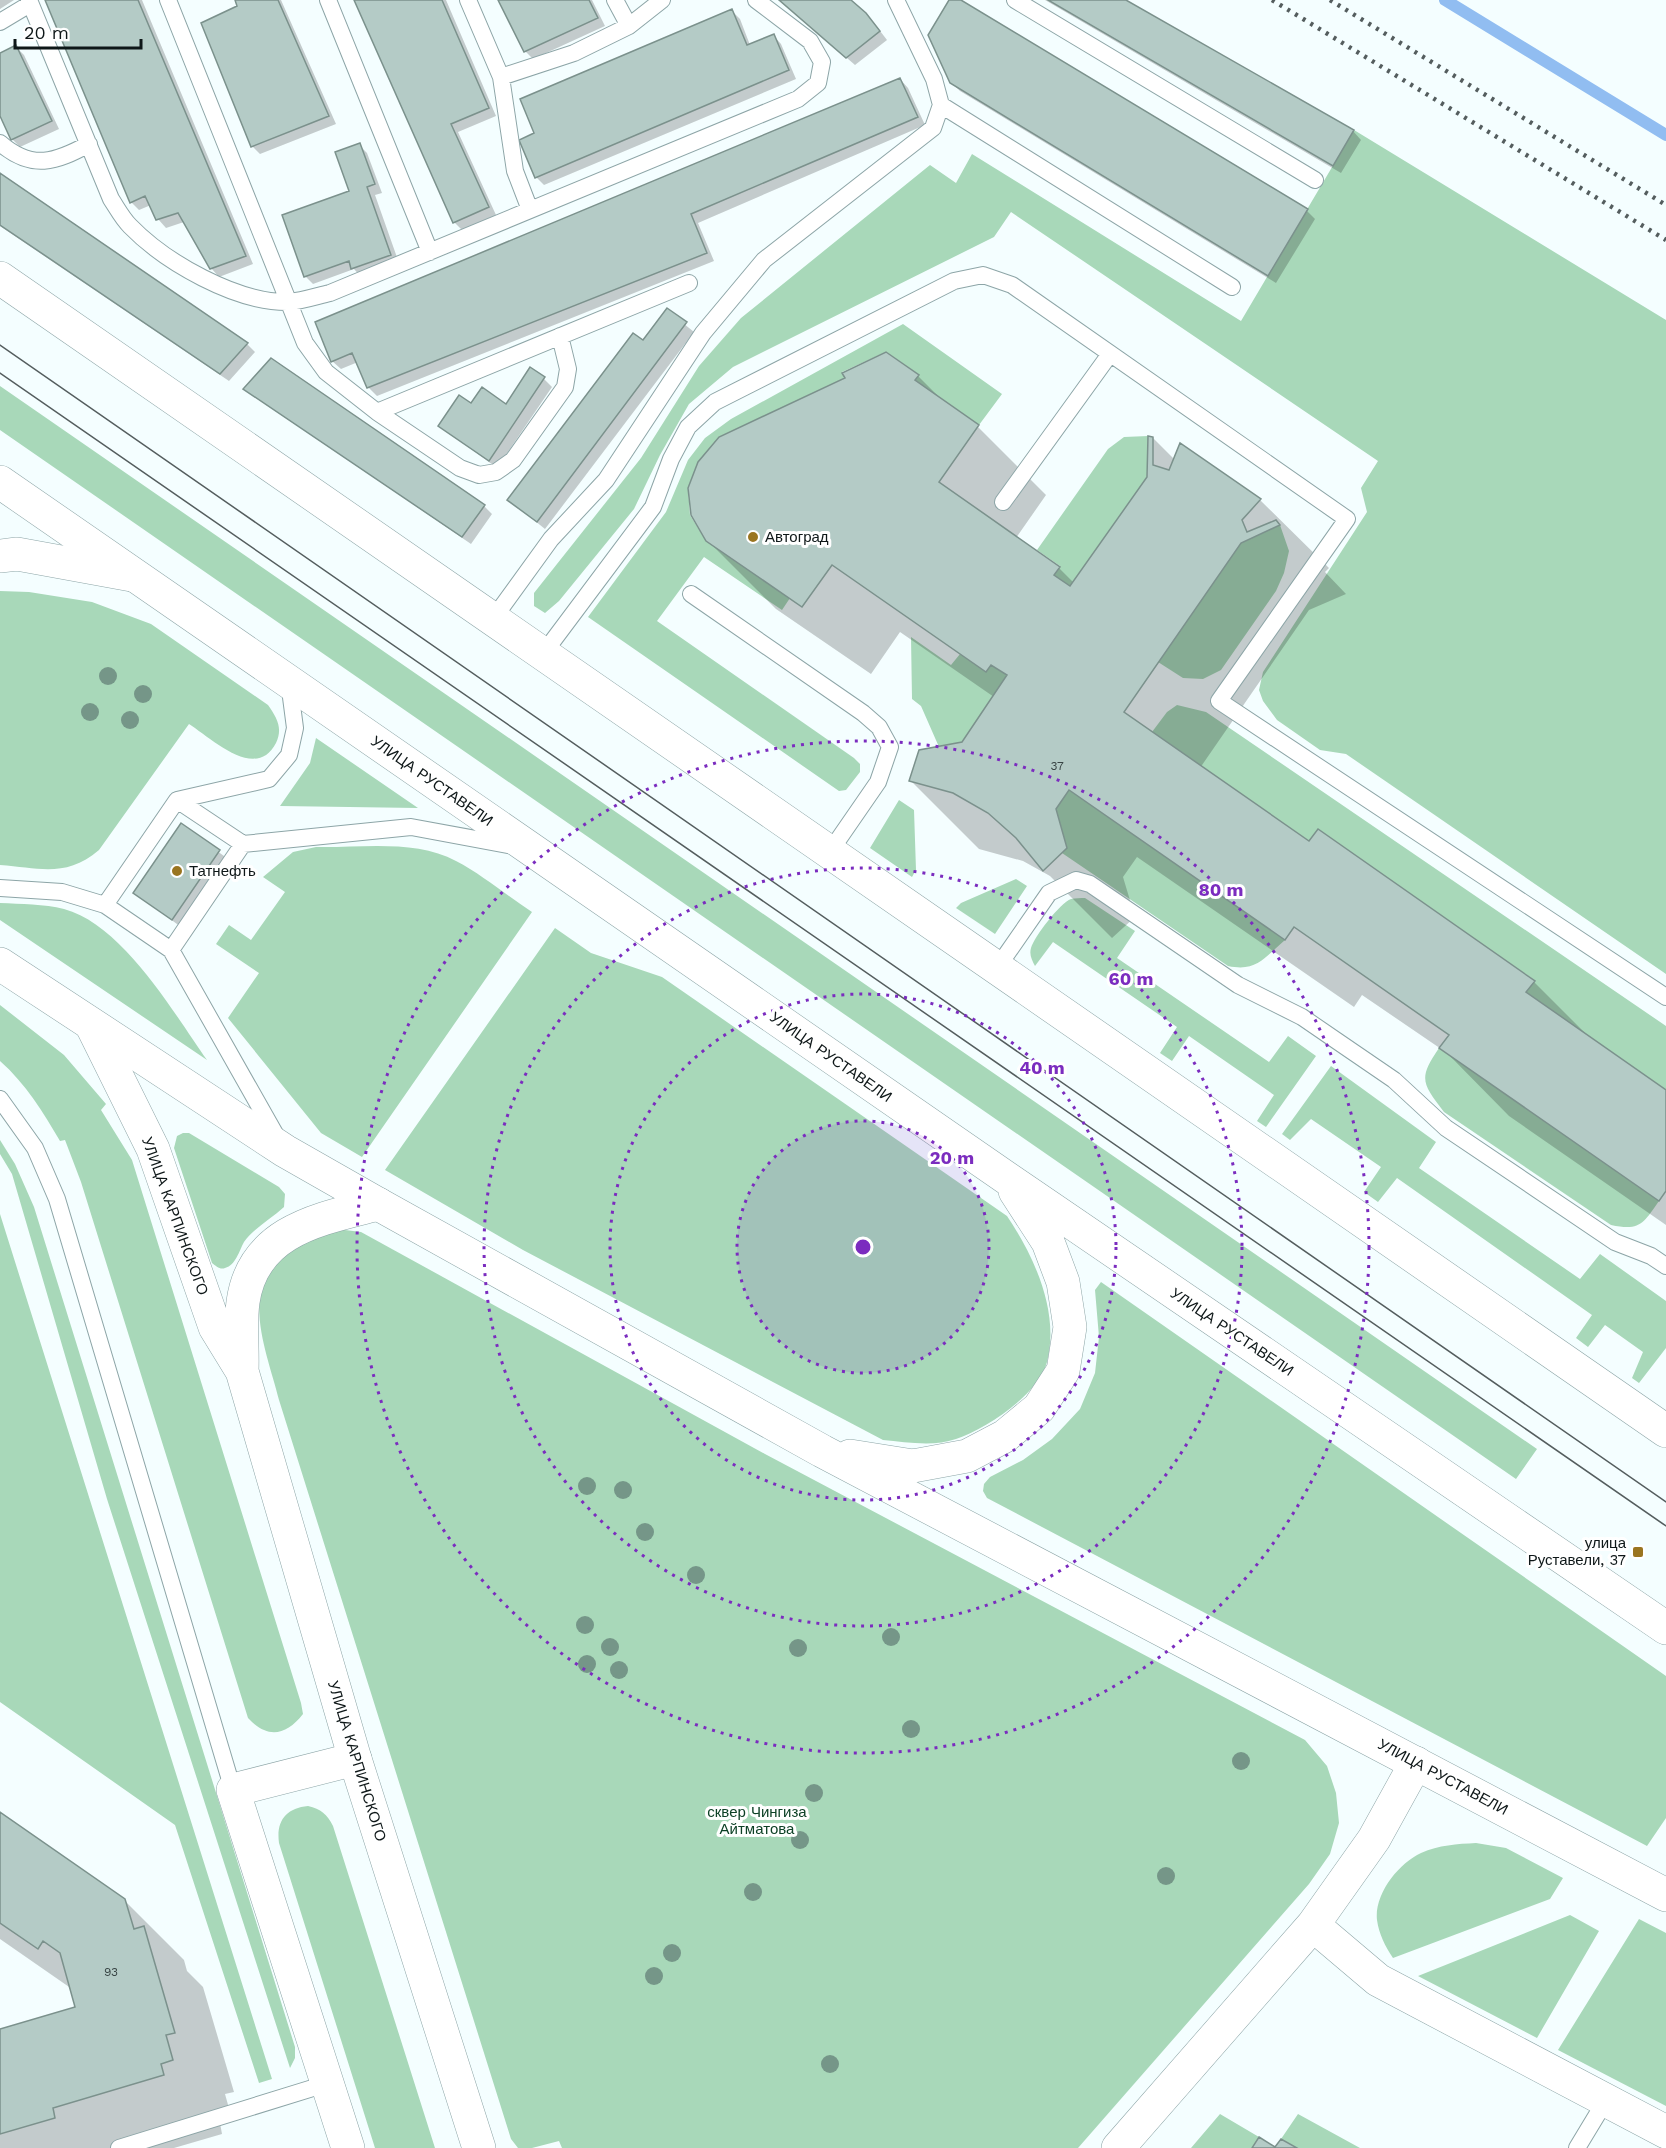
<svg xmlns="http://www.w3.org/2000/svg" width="1666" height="2148" font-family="'Work Sans',sans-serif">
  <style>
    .green { fill: #a8d8b9 }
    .shadow { fill: #0003 }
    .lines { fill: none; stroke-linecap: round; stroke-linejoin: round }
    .stream { stroke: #91bdf1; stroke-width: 12 }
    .building { fill: #b4cbc6; stroke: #7b918c; stroke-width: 1.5 }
    .service-casing { stroke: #8da5a7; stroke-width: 18 }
    .minor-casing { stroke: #8da5a7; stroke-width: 34 }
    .tertiary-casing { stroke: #8da5a7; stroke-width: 34 }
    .secondary-casing { stroke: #8da5a7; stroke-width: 34 }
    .primary-casing { stroke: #8da5a7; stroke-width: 34 }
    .service { stroke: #fff; stroke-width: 16 }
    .minor { stroke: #fff; stroke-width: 33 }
    .tertiary { stroke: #fff; stroke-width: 33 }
    .secondary { stroke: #fff; stroke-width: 33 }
    .primary { stroke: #fff; stroke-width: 33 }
    .tram { stroke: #545d5e; stroke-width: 1.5 }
    .rail { stroke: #545d5e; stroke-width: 4.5; stroke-dasharray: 3 6; stroke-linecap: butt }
    .tree { fill: #759688 }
    .ring { fill: none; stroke: #7b2cbf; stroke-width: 3; stroke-dasharray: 3 6 }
    .poi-dot { fill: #9a7520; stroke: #fff; stroke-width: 2 }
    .labels { text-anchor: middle; stroke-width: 6; stroke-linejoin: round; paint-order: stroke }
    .number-label { font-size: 12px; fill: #384444 }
    .poi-label { font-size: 15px; fill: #0e1718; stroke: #fff; text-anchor: start }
    .street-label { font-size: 15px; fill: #0e1718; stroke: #fff }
    .park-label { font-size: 15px; fill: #0d4126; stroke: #fff }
    .centre { fill: #7b2cbf; stroke: #fff; stroke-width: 3 }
    .ring-label { font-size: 18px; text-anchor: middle; font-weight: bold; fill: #7b2cbf; stroke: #fff; stroke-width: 6; stroke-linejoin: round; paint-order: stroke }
  </style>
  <rect width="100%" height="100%" fill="#f4feff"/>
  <path class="green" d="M1354,130L1666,320V974L1346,754L1320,750L1277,720L1263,701L1259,690L1263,672L1367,512L1361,488L1378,461L1011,212L994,237L733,367L689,404L660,455L634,509L559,601L545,613L534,606V593L641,458L699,366L741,318L930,165L956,183L972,154L1241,321Z
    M903,324L1002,394L979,425L915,380L918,374L886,352L842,372L845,378L719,437L698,462L688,488L690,515L706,541L790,598L782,610L704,557L657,621L854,758L860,764V772L846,790L839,791L588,617L666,512L688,460L705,438L731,419Z
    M0,386L1537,1449L1516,1479L0,430Z
    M1148,436L1147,477L1070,586L1054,575L1060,566L1037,550L1108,449L1124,437Z
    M1280,525L1289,551L1284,573L1276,591L1221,670L1203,679L1183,678L1158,662L1241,543Z
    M0,591L29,592L92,602L151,624L268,705C277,718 283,728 276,743C256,782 211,738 189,724L99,850C66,878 40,868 0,865Z
    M911,637L951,665L960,654L986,672L991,665L1007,675L962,742L939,747L921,706L912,699Z
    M1177,705L1206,712L1666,1026V1090L1526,992L1534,980L1318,829L1309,841L1152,732L1167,712Z
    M316,738L418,808L280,806L310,763Z
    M1069,790L1285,940C1264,958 1257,972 1228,966L1062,853L1067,848L1056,809Z
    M899,800L914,810L916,870L912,877L870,848Z
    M316,847C360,848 416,839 456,861C483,875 507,896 532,912L362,1157L321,1133L228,1018L259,973L216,944L229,925L251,940L285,892L263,877L293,852Z
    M1016,879L1027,886L995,934L956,908L961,903Z
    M1085,898L1135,931L1117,958L1269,1062L1288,1036L1316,1056L1266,1127L1257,1121L1274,1095L1189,1036L1172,1061L1160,1053L1177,1027L1053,942L1035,966C1032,960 1029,955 1031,948C1034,937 1060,903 1071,899C1075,898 1081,898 1085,898Z
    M0,903C21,904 44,904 64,909C123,925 173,1012 207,1060L0,920Z
    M555,928L591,953L662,977L1007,1216C1034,1256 1060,1312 1047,1362C1039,1394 986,1429 956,1439C933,1447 906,1442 883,1440L523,1250L385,1170Z
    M0,1005L64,1055L106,1104L101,1110L132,1160L301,1703L303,1714C286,1736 267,1739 248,1718L81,1182L65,1140L60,1141C43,1112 26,1084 0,1061Z
    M1439,1048L1659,1201C1643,1224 1640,1231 1611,1225L1444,1112C1422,1083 1418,1079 1439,1048Z
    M1331,1066L1436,1142L1419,1168L1580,1279L1600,1254L1666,1301V1348L1639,1383L1632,1378L1643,1352L1605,1325L1588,1347L1576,1338L1592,1315L1397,1178L1378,1202L1364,1192L1381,1167L1311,1119L1290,1140L1282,1134Z
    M183,1133H189L279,1187L285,1194L284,1207C271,1219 254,1228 244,1242C239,1251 236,1265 225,1268C220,1270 216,1266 212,1263L174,1148L177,1136Z
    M0,1140L15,1164L34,1207L295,2047V2058L290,2068L107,1499L12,1174L0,1154Z
    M0,1214L272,2079L259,2083L175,1825L0,1702Z
    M337,1229L361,1232L765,1454L1305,1740L1327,1766L1336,1793L1339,1823L1330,1854L1309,1884L1078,2148H562L559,2141L532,2148H518L511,2139L279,1400C268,1355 239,1291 282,1255C293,1245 322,1236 337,1229Z
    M1101,1282L1666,1676V1818L1647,1846L987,1498L983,1491L984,1484L990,1477L1023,1460L1052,1439L1080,1409L1095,1373L1099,1337L1095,1290Z
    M308,1806C321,1809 327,1814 333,1826L435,2148H375L279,1843C276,1821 286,1808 308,1806Z
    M1476,1843L1506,1848L1563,1878L1550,1899L1393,1958C1385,1946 1379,1934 1377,1920C1374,1894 1399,1863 1421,1853C1439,1845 1457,1844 1476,1843Z
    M1570,1915L1599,1931L1537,2038L1418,1976Z
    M1639,1919L1666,1933V2106L1558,2050Z
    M1220,2114L1259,2137L1252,2148H1191Z
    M1298,2114L1360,2148H1297L1281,2139Z"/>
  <path class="shadow" d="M0,0H14L0,9Z
    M47,0H142L253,264L219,277L211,268L184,222L166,228L158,219L151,205L139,210L131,202Z
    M237,0H281L336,124L260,154L252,146Z
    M356,0H446L496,116L458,132L496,215L462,230L454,222Z
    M500,0H592L605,26L533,59L525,51Z
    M780,0H849L874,23L887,40L855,65Z
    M950,0H958L1307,211L1315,219L1276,283L960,91L951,82Z
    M1045,0H1123L1353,131L1361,140L1341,173Z
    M732,11L740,19L750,45L773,35L781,44L796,79L544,185L536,177V134Z
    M16,47L24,55L59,129L20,147L12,139L0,113V55Z
    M900,79L908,88L925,125L698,223L714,261L377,396L368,387L358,362L341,369L332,361Z
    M359,145L367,153L382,193L375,195L399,263L361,277L354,269L313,284L305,276L351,192Z
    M0,175L247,344L255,352L229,381L0,226Z
    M667,310L694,332L545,529L509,500Z
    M918,376L945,403L978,427L1046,495L1016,538L1059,568L1074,583L1148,477L1153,438L1175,460L1181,445L1260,500L1329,568L1325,572L1346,594L1309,610L1200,768L1309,843L1534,982L1594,1042L1666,1092V1225L1509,1116L1447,1053L1362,995L1354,1007L1137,857L1123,877L1135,917L1112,938L1050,876L1023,861L979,849L911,781L963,744L994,697L900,632L871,674L776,609L707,540Z
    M544,379L552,387L497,468L440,426L472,405L506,406Z
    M245,389L484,506L492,514L471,544Z
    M182,825L228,859L181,927L135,893Z
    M0,1814L124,1900L184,1960L187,1971L203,1987L234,2092L225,2094L232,2119L220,2123L222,2134L174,2148H0V2031L77,2008L72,1989L0,1939Z"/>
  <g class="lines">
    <path class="stream" d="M1445,0L1666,135"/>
  </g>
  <path class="building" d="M45,0H138L246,256L210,269L178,213L156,220L145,196L130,203Z
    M235,0H278L329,116L251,147L201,23L237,6Z
    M354,0H442L489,108L451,124L489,207L453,223Z
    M498,0H589L598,18L524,52Z
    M779,0H851L866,13L880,31L846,58Z
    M949,0H961L1308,209L1268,276L950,83L928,35Z
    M1048,0H1126L1354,130L1333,166Z
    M732,9L747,45L774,34L789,70L535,178L519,140L534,133L520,99Z
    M16,45L52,121L11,140L0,116V53Z
    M900,78L918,117L691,214L707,253L367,388L352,353L331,362L315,322Z
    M360,143L375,184L367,187L391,255L351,269L349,261L304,277L282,215L349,191L335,152Z
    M0,173L248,343L220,374L0,225Z
    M667,308L687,322L537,522L507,500L633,333L643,340Z
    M886,352L919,375L915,380L979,425L939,482L1060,567L1054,575L1070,586L1147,477L1148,436L1153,437V465L1169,470L1180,443L1261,499L1242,520L1247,532L1276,520L1280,525L1241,543L1124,712L1309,841L1318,829L1535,981L1526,992L1666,1090V1191L1659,1201L1439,1048L1449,1035L1294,927L1285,940L1069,790L1056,809L1067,848L1043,871L1016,838L988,813L953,793L909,781L919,750L962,742L1007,675L991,665L986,672L832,565L802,607L706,541L691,515L688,488L698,462L719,437L845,378L842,373Z
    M271,358L485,505L462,537L243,389Z
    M530,367L545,377L489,461L438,426L459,395L471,403L482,387L506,404Z
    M181,823L220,850L172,920L133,893Z
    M0,1812L125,1899L134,1929L144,1926L175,2033L166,2035L173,2060L161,2064L164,2075L53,2108L55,2118L0,2134V2029L75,2007L60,1953L43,1941L38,1949L0,1923Z
    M1259,2137L1275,2147L1281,2139L1297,2148H1252Z"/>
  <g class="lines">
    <g class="service-casing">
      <path id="service" d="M29,0L111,199C117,208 122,218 130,226C165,262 236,303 289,302C302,301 317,296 330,293L798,99L818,83L822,62L810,41L756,0
        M168,0L305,343L326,372L377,412L689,283
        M328,0L430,252
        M468,0L501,77L515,171L530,210
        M615,0L629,26
        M1015,0L1315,180
        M0,22L30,4
        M501,77L574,53L629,26L662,0
        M941,105L1232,287
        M0,143C32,171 56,162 89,144
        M377,412L460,468L479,475L496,472L513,460L565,387L568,369L560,336
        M1003,502L1110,354
        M691,594L863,713L879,727L890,747L878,782L829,853
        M493,619L551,539L606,480L703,333L764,260L933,128L941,105L934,79L896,0
        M543,654L653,507L671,459L688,427L715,402L954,281L983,275L1012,285L1347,519L1219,701L1666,997
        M177,800L269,779L289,755L295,728L289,682
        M243,844L411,827L514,846
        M0,888L62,892L105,905L171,950L243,844L177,800L105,905
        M171,950L278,1139
        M997,968L1049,893L1076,880L1090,884L1238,985L1302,1017L1337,1041L1394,1080L1446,1128L1615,1242L1651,1256L1666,1266
        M0,1099L35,1148L57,1199L233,1790
        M119,2148L329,2083
        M1577,2148L1606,2100"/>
    </g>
    <g class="minor-casing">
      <path id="minor" d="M0,278L1666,1431
        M1313,1925L1378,1980L1666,2132
        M348,2148L233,1790L355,1759
        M1118,2148L1313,1925L1374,1839L1416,1763"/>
    </g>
    <g class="tertiary-casing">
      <path id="tertiary" d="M93,1028L153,1149L215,1327L242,1371L355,1759L479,2148
        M242,1371C243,1348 240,1324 243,1302C253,1230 320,1219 378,1204"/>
    </g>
    <g class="secondary-casing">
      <path id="secondary" d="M0,556L17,554L132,575"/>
    </g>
    <g class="primary-casing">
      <path id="primary" d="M0,482L1008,1179L1666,1628
        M0,964L285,1151L378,1204L822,1451L1666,1895
        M850,1456L913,1466L967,1456L1005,1436L1039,1408L1063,1371L1070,1327L1063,1282L1048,1242L1015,1191"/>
    </g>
    <use href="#service" class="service"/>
    <use href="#minor" class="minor"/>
    <use href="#tertiary" class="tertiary"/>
    <use href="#secondary" class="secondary"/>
    <use href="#primary" class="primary"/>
    <path class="tram" d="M0,345L1666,1502
      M0,373L1666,1526"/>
    <path class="rail" d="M1272,0L1666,240
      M1330,0L1666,205"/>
  </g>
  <g class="tree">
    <circle cx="108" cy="676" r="9"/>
    <circle cx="143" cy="694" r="9"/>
    <circle cx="90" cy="712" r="9"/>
    <circle cx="130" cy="720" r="9"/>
    <circle cx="587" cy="1486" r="9"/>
    <circle cx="623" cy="1490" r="9"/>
    <circle cx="645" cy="1532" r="9"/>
    <circle cx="696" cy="1575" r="9"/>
    <circle cx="585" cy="1625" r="9"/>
    <circle cx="891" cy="1637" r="9"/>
    <circle cx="610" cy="1647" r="9"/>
    <circle cx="798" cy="1648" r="9"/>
    <circle cx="587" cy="1664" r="9"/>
    <circle cx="619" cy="1670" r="9"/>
    <circle cx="911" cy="1729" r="9"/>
    <circle cx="1241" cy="1761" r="9"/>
    <circle cx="814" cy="1793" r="9"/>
    <circle cx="800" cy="1840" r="9"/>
    <circle cx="1166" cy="1876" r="9"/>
    <circle cx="753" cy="1892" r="9"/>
    <circle cx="672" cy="1953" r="9"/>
    <circle cx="654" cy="1976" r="9"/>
    <circle cx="830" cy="2064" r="9"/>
  </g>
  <circle cx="863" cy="1247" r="126" fill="#7b2cbf" fill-opacity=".12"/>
  <g class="ring">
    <circle cx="863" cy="1247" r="126"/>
    <circle cx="863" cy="1247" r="253"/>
    <circle cx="863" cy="1247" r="379"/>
    <circle cx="863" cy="1247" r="506"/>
  </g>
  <g class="poi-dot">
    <circle cx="753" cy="537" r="6"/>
    <circle cx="177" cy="871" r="6"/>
    <rect x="1632" y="1546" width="12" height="12" rx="3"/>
  </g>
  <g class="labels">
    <g class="number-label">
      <text x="1057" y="770">37</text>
      <text x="111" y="1976">93</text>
    </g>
    <g class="poi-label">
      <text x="765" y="542">Автоград</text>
      <text x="189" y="876">Татнефть</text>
      <text x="1626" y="1548" text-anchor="end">улица<tspan x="1626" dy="17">Руставели, 37</tspan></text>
    </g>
    <g class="street-label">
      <text transform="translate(432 781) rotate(35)" y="5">УЛИЦА РУСТАВЕЛИ</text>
      <text transform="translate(831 1057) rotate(35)" y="5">УЛИЦА РУСТАВЕЛИ</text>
      <text transform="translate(175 1216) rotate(70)" y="5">УЛИЦА КАРПИНСКОГО</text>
      <text transform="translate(1232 1332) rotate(34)" y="5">УЛИЦА РУСТАВЕЛИ</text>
      <text transform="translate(357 1761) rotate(73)" y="5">УЛИЦА КАРПИНСКОГО</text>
      <text transform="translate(1443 1777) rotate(28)" y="5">УЛИЦА РУСТАВЕЛИ</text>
    </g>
    <g class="park-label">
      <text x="757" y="1817">сквер Чингиза<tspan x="757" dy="17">Айтматова</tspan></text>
    </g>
  </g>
  <circle cx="863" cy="1247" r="9" class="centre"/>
  <g class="ring-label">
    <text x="1221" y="896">80 m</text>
    <text x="1131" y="985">60 m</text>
    <text x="1042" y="1074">40 m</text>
    <text x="952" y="1164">20 m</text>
  </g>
  <path d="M15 39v9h126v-9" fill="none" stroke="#0e1718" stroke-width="3"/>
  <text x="24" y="39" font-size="18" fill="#0e1718" stroke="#ffffff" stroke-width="4.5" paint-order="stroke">20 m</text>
</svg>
